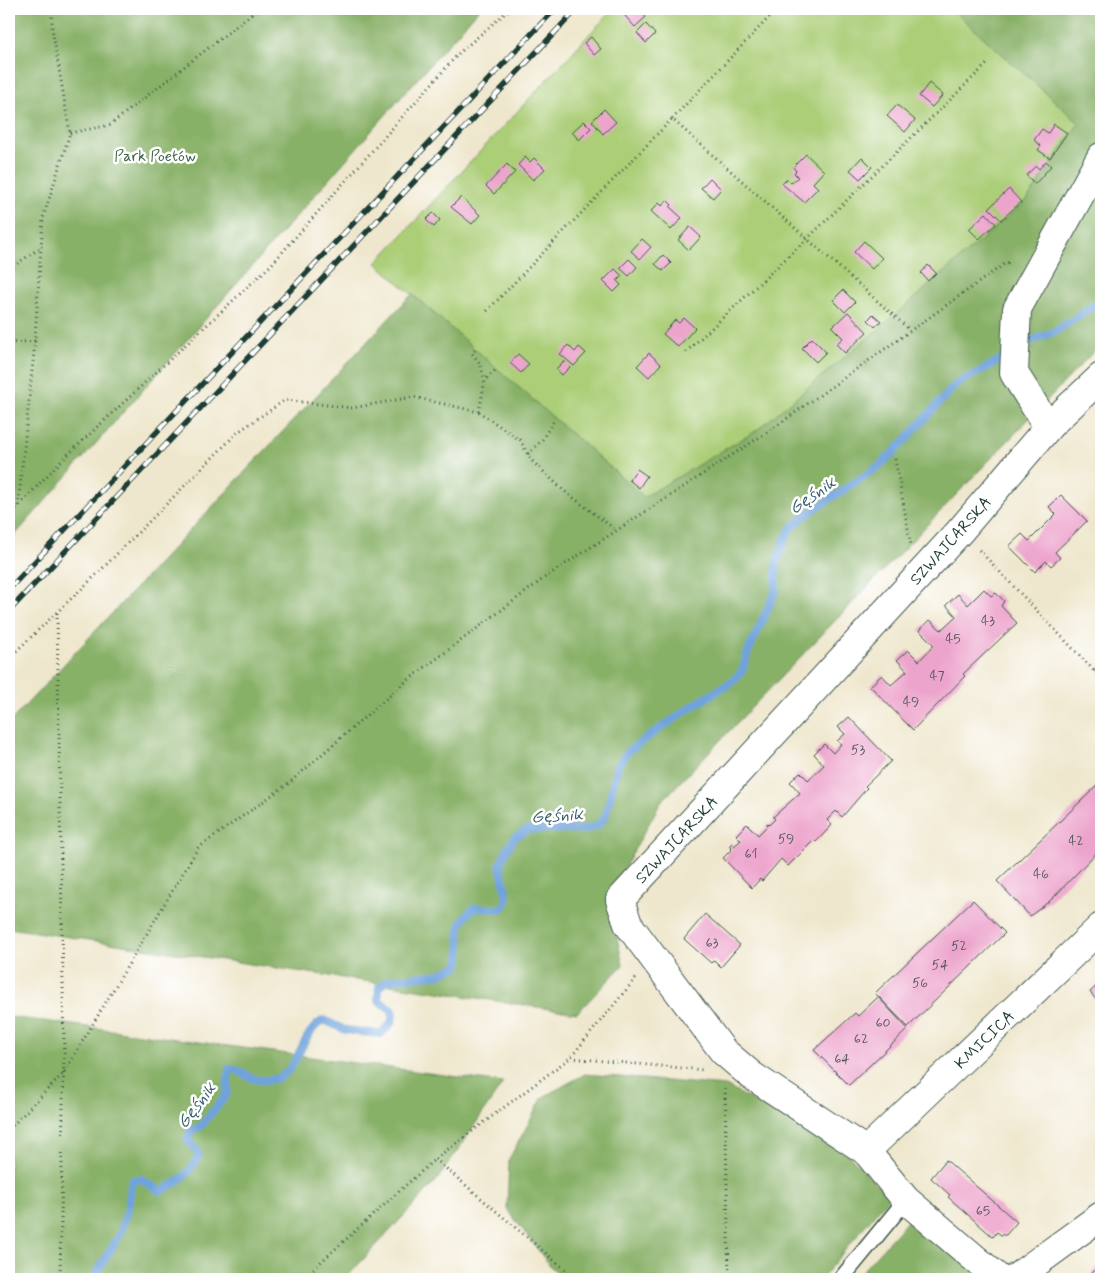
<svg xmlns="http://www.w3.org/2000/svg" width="1110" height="1288" font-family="Mynerve,sans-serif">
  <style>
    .green { fill: #abce77; stroke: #658656 }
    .forest { fill: #88b168; stroke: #54774e }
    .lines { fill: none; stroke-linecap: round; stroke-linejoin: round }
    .stream { stroke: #70a3dc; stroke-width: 8 }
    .building { fill: #eda4cc }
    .service-casing { stroke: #3e564b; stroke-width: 18 }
    .minor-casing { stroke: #3e564b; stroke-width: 30 }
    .path { stroke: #3e564b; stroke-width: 3; stroke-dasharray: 1 4; stroke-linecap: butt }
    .service { stroke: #fff; stroke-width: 15 }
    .minor { stroke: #fff; stroke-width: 28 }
    .rail-casing { stroke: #1f3d34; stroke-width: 5.5 }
    .rail { stroke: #fff; stroke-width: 4; stroke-dasharray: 11; stroke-linecap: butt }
    .labels { text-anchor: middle; stroke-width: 5; stroke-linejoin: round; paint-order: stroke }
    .number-label { font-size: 14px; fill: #52575a }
    .park-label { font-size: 16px; fill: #426145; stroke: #fff }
    .street-label { font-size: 16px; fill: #1f3d34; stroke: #fff }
    .water-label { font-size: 18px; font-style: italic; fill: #3b616f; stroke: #fff }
  </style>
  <rect width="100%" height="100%" fill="#fff"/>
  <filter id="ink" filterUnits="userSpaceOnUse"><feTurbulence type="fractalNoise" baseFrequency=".02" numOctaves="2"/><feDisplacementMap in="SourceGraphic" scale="10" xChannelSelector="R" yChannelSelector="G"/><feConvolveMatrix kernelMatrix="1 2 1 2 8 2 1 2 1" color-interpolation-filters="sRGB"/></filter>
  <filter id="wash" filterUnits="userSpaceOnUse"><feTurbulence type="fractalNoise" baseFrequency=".0096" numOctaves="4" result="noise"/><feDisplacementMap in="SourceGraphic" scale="20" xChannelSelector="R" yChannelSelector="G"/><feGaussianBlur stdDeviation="1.12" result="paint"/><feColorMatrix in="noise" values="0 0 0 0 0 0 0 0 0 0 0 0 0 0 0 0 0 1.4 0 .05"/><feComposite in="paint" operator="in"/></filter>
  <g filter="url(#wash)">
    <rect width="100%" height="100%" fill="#efe7cd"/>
    <path class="green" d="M613,9H952L1080,123L1027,200L894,316L756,431L644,497L376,263Z"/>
    <path class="forest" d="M9,9H479L9,542Z
      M952,9H1101V344L661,802L608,897L623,965L577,1013L9,928V723L412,294L644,497L756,431L894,316L1027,200L1079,123Z
      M9,1017L51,1022L503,1083L438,1179L345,1279H9Z
      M585,1074L726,1086L850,1156L889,1197L821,1279H566L551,1267L507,1209L509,1159L543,1097Z
      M920,1207L1004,1279H855Z"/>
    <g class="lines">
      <path class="stream" d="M1021,347L1030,341L1056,331L1101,301
        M93,1279L120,1234L128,1208L132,1180L141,1179L160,1191C179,1183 191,1173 199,1154L187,1139L192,1130L201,1126L227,1094L229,1069C246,1069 245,1082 268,1080C301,1078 297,1034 324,1020L345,1030L380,1034C389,1027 395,1022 392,1010L378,1000L379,987L388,980L440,974L458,966C467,943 447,930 474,908L500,909L506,903L507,896L500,865L507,849L515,837L527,830L552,829L583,830L597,826L605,817L618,765L628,751L688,709L733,681L742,671L747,654L776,590V568L781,548L791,528L812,511L879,466L899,447L956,384L1010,355"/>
    </g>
    <g id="blocks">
      <path class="building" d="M632,9H638L646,17L635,27L625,16Z
        M646,24L655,34L646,43L637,33Z
        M591,37L601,49L594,55L584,43Z
        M929,83L943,95L932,107L919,96Z
        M897,105L915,120L905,132L887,116Z
        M604,109L616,122L603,134L592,121Z
        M584,121L591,128L579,140L572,132Z
        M1054,124L1067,133L1050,158L1038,150L1041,146L1034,140L1042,129L1048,133Z
        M806,154L824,171L813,183L818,188L804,202L782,184L787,179L791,183L798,177L794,173L796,171L793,167Z
        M525,157L530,162L534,158L545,169L533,180L518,165Z
        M862,157L872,167L860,179L850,170Z
        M1046,161L1051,166L1035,184L1026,175L1036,166L1039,169Z
        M507,164L515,172L494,194L486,186Z
        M710,178L721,189L713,198L701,188Z
        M1009,189L1021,202L1001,220L989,208Z
        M461,197L480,215L472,224L451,207Z
        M667,200L672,205L670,207L682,218L671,230L651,211L659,203L662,206Z
        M433,213L440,220L434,227L426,220Z
        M986,213L996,224L979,239L969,229Z
        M690,227L701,237L689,250L678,240Z
        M642,239L651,247L640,259L631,251Z
        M864,241L882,258L872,269L854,252Z
        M663,255L671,263L663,271L655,264Z
        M629,259L637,267L629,276L620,268Z
        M928,265L936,273L928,281L921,273Z
        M615,269L622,276L617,281L621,285L614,292L603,281Z
        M843,290L855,302L845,312L833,300Z
        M848,312L867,332L845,353L836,344L843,338L832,327Z
        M873,314L881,321L875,327L868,320Z
        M684,318L695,328L678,347L663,334L675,320L679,323Z
        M812,338L826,352L816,362L802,348Z
        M568,345L575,352L579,347L586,353L574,366L560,354Z
        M649,353L661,364L649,377L637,366Z
        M518,354L529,364L521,373L510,363Z
        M564,361L570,367L562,375L556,369Z
        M637,469L647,476L639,488L629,480Z
        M1061,495L1087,521L1055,552L1060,558L1051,566L1046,561L1035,572L1009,546L1022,534L1029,541L1056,514L1049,507Z
        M984,589L991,596L996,593L1004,601L1001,606L1017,623L963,674L965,676L913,730L870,686L882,675L891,685L907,671L897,660L908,650L919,661L934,645L919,630L930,620L941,630L956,616L946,605L958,594L968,605Z
        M849,717L891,761L865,786L867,788L842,817L836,811L827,820L832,825L816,842L814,840L788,866L781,859L762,881L760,879L752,888L723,858L732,849L729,846L732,843L733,847L741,840L736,835L747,824L758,835L767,826V823L769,825L775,819L773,817L800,793L790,782L800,772L808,780L824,765L814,754L824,744L833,753L841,744L837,741L845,734L838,727Z
        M1101,782V848L1051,900L1030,916L997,881Z
        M973,900L1005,933L908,1027L875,993Z
        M705,914L740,945L721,967L714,960L711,963L684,939Z
        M1101,982V1006L1090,992Z
        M878,997L908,1029L849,1085L814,1050L855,1013L858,1016Z
        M946,1160L1017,1222L1006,1235H1001L997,1232L993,1237L948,1197L950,1195L931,1178Z
        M1101,1264V1279H1086Z"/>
    </g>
  </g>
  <g filter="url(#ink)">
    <use href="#blocks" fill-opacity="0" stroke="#3e564b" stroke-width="1"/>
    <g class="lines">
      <g class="service-casing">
        <path id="service" d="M841,1279L906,1200"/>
      </g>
      <g class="minor-casing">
        <path id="minor" d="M1051,424L1041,416L1014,373L1017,309L1101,157
          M866,1151L1101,927
          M999,1279L906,1200L866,1151L751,1075L723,1051L628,924L620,900L960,531L1051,424L1101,377
          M1014,1279L1101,1216"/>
      </g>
      <path class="path" d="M672,119L777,9
        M70,133L110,125L258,9
        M9,269L40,248
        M487,311L672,119L910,330
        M9,343L35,341
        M475,350L472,353L480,364L485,380
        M686,352L807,239L989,62
        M479,412L485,380L497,369
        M528,454L542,440L555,419
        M895,459L911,545
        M18,506L34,352L43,218L70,133L52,28V9
        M9,516L61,461L270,266L459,53L510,9
        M979,550L1101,678
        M57,613L64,1049L60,1279
        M9,658L96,575L238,432L285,400L352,408L413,397L479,412L520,440L531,460L563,490L617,531
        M1094,671L1101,665
        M571,1058L704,1070
        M725,1088L729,1279
        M9,1129L63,1074L198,848L289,783L403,684L547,576L775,427L1003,265L1012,261
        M435,1159L576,1279
        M302,1279L435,1159L570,1058L636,978"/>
      <use href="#service" class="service"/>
      <use href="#minor" class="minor"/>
      <g class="rail-casing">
        <path id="rail" d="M9,589L555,9
          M9,611L577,9"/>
      </g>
      <use href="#rail" class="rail"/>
    </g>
  </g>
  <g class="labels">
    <g class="number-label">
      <text x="988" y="625">43</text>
      <text x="953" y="643">45</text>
      <text x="937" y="680">47</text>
      <text x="911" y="706">49</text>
      <text x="858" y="754">53</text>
      <text x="786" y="843">59</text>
      <text x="1076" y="845">42</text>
      <text x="751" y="858">61</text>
      <text x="1041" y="878">46</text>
      <text x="712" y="947">63</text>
      <text x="959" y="950">52</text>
      <text x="940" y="969">54</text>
      <text x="920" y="987">56</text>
      <text x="883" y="1027">60</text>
      <text x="861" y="1043">62</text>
      <text x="842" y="1063">64</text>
      <text x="983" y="1215">65</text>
    </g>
    <g class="park-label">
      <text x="155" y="161">Park Poetów</text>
    </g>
    <g class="street-label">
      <text transform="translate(950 540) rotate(-48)" y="6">SZWAJCARSKA</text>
      <text transform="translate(676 839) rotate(-47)" y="6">SZWAJCARSKA</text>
      <text transform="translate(984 1039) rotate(-44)" y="6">KMICICA</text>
    </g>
    <g class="water-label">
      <text transform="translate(812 495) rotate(-35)" y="6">Gęśnik</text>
      <text transform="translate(557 815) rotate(-4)" y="6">Gęśnik</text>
      <text transform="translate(196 1105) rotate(-53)" y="6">Gęśnik</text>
    </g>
  </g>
  <rect width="1110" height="1288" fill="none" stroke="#fff" stroke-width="30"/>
</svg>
